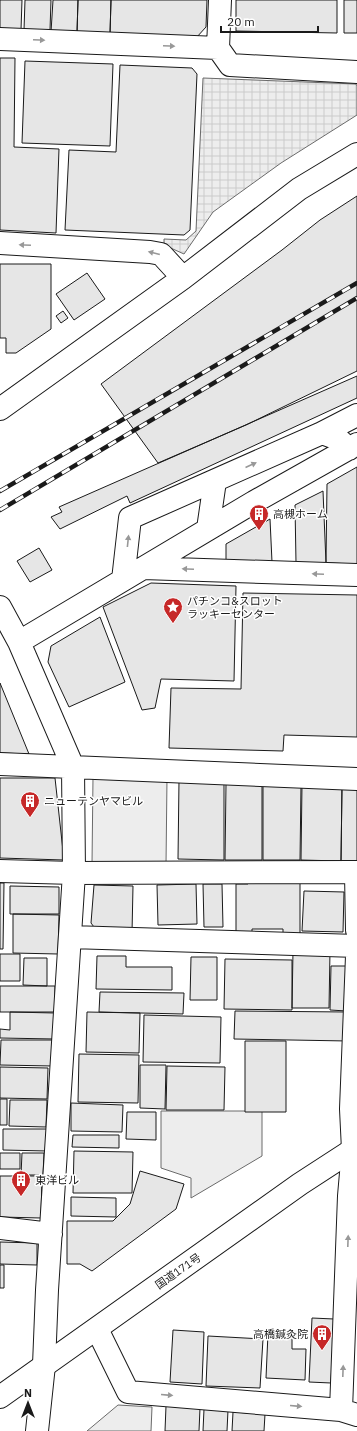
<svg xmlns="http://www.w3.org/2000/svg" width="357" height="1431" font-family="'IBM Plex Sans','Noto Sans JP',sans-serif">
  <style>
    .parking { fill: #ededed; stroke: #6a6a6a }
    .plaza { fill: url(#plaza-grid); stroke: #6a6a6a }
    .building { fill: #e6e6e6; stroke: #1a1a1a }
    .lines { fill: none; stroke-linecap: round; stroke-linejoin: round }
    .minor-casing { stroke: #1a1a1a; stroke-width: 24 }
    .highway-casing { stroke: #1a1a1a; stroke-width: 24 }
    .minor { stroke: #fff; stroke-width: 22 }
    .highway { stroke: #fff; stroke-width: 22 }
    .rail-casing { stroke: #1a1a1a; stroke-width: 4.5 }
    .rail { stroke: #fff; stroke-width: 3; stroke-dasharray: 9; stroke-linecap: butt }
    .oneway { fill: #989898 }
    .labels { text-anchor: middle; stroke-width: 3; stroke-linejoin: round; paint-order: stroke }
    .poi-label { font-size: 11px; fill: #1a1a1a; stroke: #fff; text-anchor: start }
    .street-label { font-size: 11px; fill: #1a1a1a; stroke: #fff }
  </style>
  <defs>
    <pattern id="plaza-grid" width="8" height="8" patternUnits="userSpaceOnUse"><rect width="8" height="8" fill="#ededed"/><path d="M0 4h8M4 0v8" fill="none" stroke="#cbcbcb"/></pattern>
  </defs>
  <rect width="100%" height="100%" fill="#fff"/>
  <path class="parking" d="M93,777L167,778L166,865L92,864Z
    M161,1111H262V1156L191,1198V1178L161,1168Z
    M118,1405L152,1407L151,1431H87Z"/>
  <path class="plaza" d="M203,78L356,84L357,86V115L281,163L213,212L184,254L164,245V239L186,240L196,231Z"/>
  <path class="building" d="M0,0H22L21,30H0Z
    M25,0H51L50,30H24Z
    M53,0H78L77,33L51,32Z
    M78,0H111L110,34L77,33Z
    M111,0H207L206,27L196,38L110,34Z
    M236,0H337V33L236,31Z
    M344,0H357V33H344Z
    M0,58H15L14,147L59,149L56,233L0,230Z
    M25,61L113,64L110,146L22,143Z
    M120,65L192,68L197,74L190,230L184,235L65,230L69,150L116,152Z
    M357,196V371L246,425L158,463L101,384L282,250L320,220Z
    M0,264H51V329L16,353H6V338H0Z
    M87,273L105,299L74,320L56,294Z
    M63,311L68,318L61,323L56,316Z
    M357,376V398L130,503L127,496L60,529L51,517L62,512L59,507Z
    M357,467V564L326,563L327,484Z
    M323,491L326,563H296L295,505Z
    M270,519L272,562L226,561V544Z
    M39,548L52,570L30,582L17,561Z
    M151,583L236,586L234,681L161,679L155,708L142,710L103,607Z
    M243,593L357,595V737L284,735L283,751L169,748L171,688L241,689Z
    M100,617L125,682L69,707L48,662L51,646Z
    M0,683L29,754L0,753Z
    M0,778H55L64,860L0,858Z
    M179,780H224V860L178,859Z
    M226,784H262V860H225Z
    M263,784L301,785L300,860H263Z
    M302,784L342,785L341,861L301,860Z
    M342,786H357V861H341Z
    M248,879H300V936H283V929H252V934H236V884H248Z
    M0,883H4L3,949H0Z
    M196,884L197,924L158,925L157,885Z
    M203,884H222L223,927H204Z
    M94,885L133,886L132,933L97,931L91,923Z
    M10,886L59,887V914H10Z
    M304,891L344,892L343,932L302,931Z
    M13,914L59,915L58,954L13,953Z
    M293,951H330L329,1008H292Z
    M0,954H20V981H0Z
    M97,956H126V967H172V990L96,989Z
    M191,957H217V1000H190Z
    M24,958H47V986L23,985Z
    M225,959L292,960V1010L224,1009Z
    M331,966H348L347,1011L330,1010Z
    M0,986H55V1012H0Z
    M100,992L184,993L183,1014L99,1012Z
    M235,1011L348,1012V1041L234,1039Z
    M10,1012L55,1013V1039L0,1038V1029L10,1030Z
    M87,1012L140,1013L139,1053L86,1052Z
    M144,1015L221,1017L220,1063L143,1062Z
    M1,1040H53V1066L0,1065Z
    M245,1041H286V1112H245Z
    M79,1054L139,1055L138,1103L78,1102Z
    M140,1065H166L165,1109L140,1108Z
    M167,1066L225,1067L224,1110H166Z
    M0,1067L48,1068L47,1099L0,1098Z
    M0,1099H7V1125H0Z
    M10,1100H47L46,1127L9,1126Z
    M71,1103L123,1105L122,1132L71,1131Z
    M127,1112H156V1140L126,1139Z
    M3,1129H47V1151L3,1150Z
    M73,1135H119V1148L72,1147Z
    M74,1151L133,1152L132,1193H73Z
    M0,1153H20V1169H0Z
    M22,1153H44L43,1175H21Z
    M140,1171L184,1184L176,1209L92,1271L80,1264H67V1221H113L130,1204Z
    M0,1176H42L41,1218L0,1217Z
    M71,1197L116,1198V1217L71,1216Z
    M0,1242L37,1243V1265L0,1264Z
    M0,1265H4V1288H0Z
    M312,1318L334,1319L331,1383L309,1382Z
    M173,1330L204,1332L202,1384L170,1382Z
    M268,1333L292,1334V1349H306L305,1380L266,1378Z
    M208,1336L263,1339L260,1388L206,1386Z
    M166,1406L200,1408L199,1431H165Z
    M204,1409L228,1410L227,1431H203Z
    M233,1412L265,1414L264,1431H232Z"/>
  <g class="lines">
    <g class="minor-casing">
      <path id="minor" d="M220,0L218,48L230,65L357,72
        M0,39L218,48
        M0,243L150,252L161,254L183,278
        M0,409L183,278L299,189L357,154
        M322,433L357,415
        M208,529L215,481
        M143,568L357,575
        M123,580L130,518L322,433L338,439L349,449
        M0,607L19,642L73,767L74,873L47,1290L44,1365L37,1431
        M19,642L254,502L357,444
        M0,764L357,779
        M0,871L74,873L357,872
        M356,873L357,930
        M70,937L357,946
        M0,1228L51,1234
        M97,1329L128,1392L341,1410L357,1415
        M341,1410L349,1196L353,1150L351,1109L357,956"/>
    </g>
    <g class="highway-casing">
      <path id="highway" d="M0,1397L300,1184L357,1147"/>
    </g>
    <use href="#minor" class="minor"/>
    <use href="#highway" class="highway"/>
    <g class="rail-casing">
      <path id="rail" d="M0,491L357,283
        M0,510L357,298"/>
    </g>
    <use href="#rail" class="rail"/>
  </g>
  <defs><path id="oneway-solid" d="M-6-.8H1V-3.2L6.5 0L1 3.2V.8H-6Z"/></defs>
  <g class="oneway">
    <use href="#oneway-solid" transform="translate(39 40) rotate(2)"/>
    <use href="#oneway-solid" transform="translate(169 46) rotate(2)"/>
    <use href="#oneway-solid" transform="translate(25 245) rotate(-177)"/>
    <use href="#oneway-solid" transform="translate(154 253) rotate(-166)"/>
    <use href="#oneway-solid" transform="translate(251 465) rotate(-24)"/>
    <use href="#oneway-solid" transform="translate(128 541) rotate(-84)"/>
    <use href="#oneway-solid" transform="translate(188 569) rotate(-178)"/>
    <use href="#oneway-solid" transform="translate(318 574) rotate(-178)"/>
    <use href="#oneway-solid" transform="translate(348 1241) rotate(-88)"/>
    <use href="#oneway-solid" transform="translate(343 1371) rotate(-88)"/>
    <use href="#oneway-solid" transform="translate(167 1395) rotate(5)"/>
    <use href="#oneway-solid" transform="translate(296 1406) rotate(5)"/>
  </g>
  <defs>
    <g id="building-pin" transform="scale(1)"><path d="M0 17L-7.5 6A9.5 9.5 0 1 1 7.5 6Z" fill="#c62828" stroke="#fff"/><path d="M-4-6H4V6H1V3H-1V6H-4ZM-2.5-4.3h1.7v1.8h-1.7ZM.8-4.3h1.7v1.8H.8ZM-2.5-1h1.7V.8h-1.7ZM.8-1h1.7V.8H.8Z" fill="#fff"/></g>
    <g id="sight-pin" transform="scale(1)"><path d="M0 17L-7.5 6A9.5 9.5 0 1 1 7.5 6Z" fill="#c62828" stroke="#fff"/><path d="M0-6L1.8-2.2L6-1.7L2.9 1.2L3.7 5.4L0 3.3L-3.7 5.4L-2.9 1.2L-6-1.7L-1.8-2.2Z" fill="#fff"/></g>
  </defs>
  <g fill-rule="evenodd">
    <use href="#building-pin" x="259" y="514"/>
    <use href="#sight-pin" x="173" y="607"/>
    <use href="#building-pin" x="30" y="801"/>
    <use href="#building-pin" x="21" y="1180"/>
    <use href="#building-pin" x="322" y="1334"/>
  </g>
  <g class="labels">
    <g class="poi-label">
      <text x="273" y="518">高槻ホーム</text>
      <text x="187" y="605">パチンコ&amp;スロット<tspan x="187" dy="13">ラッキーセンター</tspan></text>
      <text x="44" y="805">ニューテンヤマビル</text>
      <text x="35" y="1184">東洋ビル</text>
      <text x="308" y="1338" text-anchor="end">高橋鍼灸院</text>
    </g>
    <g class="street-label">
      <text transform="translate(178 1271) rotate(-35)" y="4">国道171号</text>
    </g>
  </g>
  <g transform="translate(28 1403)" stroke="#ffffff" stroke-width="3" paint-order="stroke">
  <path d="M0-3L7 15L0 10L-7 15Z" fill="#1a1a1a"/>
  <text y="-6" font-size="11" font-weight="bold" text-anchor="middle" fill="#1a1a1a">N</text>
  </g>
  <path d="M221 26v6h97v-6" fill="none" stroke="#1a1a1a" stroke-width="2"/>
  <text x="227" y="26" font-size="12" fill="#1a1a1a" stroke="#ffffff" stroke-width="3" paint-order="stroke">20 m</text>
</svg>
